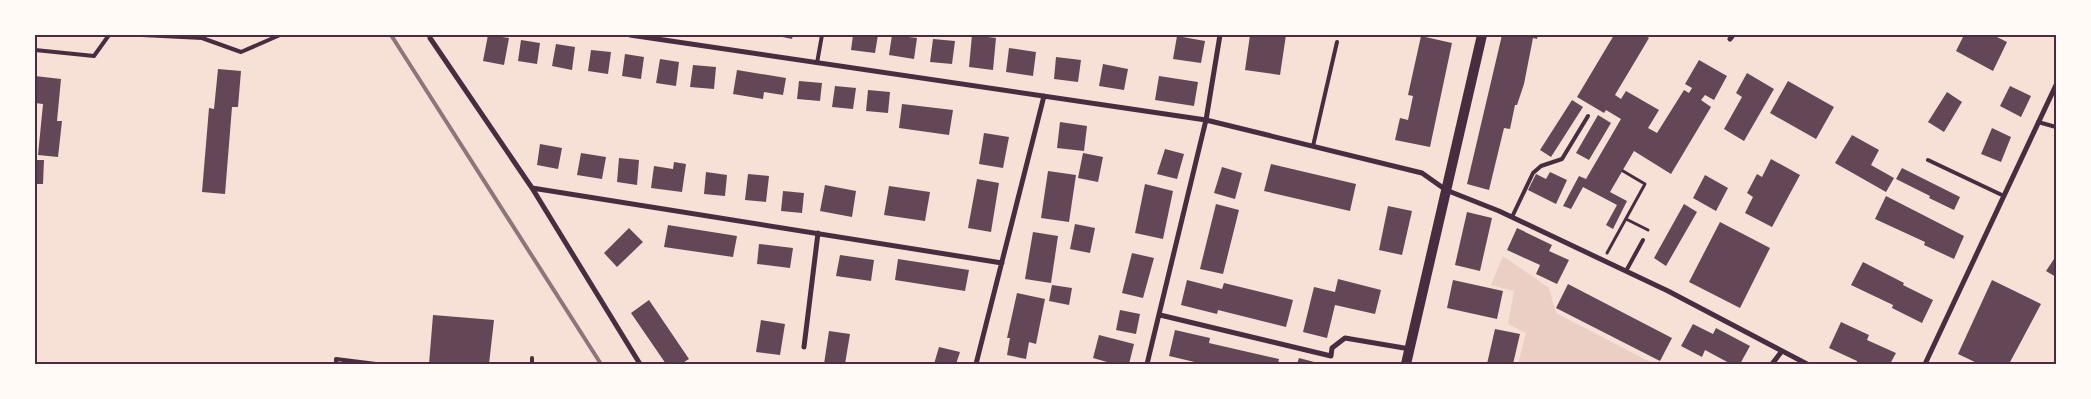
<svg xmlns="http://www.w3.org/2000/svg" width="2091" height="399" font-family="Rubik,sans-serif">
  <style>
    .green { fill: #ebcfc5 }
    .building { fill: #644757 }
    .lines { fill: none; stroke-linecap: round; stroke-linejoin: round }
    .path { stroke: #4a2c40; stroke-width: 3 }
    .service { stroke: #4a2c40; stroke-width: 4 }
    .minor { stroke: #4a2c40; stroke-width: 5 }
    .secondary { stroke: #4a2c40; stroke-width: 10 }
    .rail { stroke: #8f747c; stroke-width: 4 }
    .neatline { fill: none; stroke: #4a2c40; stroke-width: 2 }
  </style>
  <rect width="100%" height="100%" fill="#f7e1d7"/>
  <path class="green" d="M1503,256L1549,288L1556,313L1654,364H1518L1526,333L1508,324L1514,291L1491,285Z"/>
  <path class="building" d="M488,35L509,38L504,65L483,61Z
    M773,35H793L792,39Z
    M853,35H878L875,53L851,50Z
    M892,35L917,38L914,59L889,55Z
    M972,35L996,38L993,70L969,67Z
    M1250,35H1286L1280,75L1245,70Z
    M1502,35H1538L1537,39L1533,38L1524,84L1517,105H1515L1510,129L1504,128L1489,190L1467,184Z
    M1614,35H1644L1649,38L1615,95L1621,99L1626,91L1659,110L1648,128L1657,133L1684,90L1689,93L1692,88L1685,84L1699,60L1727,76L1714,100L1705,95L1701,100L1711,107L1671,174L1634,151L1610,192L1627,201L1613,229L1606,225L1617,205L1583,187L1571,209L1563,206L1579,176L1586,179L1621,119L1606,110L1604,113L1577,97Z
    M1964,35H1993L2007,42L1993,71L1956,51Z
    M1177,36L1205,41L1201,63L1173,59Z
    M1421,36L1452,43L1430,147L1395,140L1400,118L1408,120L1413,96L1408,95Z
    M933,39L955,41L952,64L930,62Z
    M521,40L540,43L537,64L518,61Z
    M556,44L575,47L572,70L552,66Z
    M1009,48L1036,52L1033,76L1006,72Z
    M591,50L611,52L608,74L588,71Z
    M625,54L644,57L641,79L622,76Z
    M1056,57L1081,60L1078,82L1054,79Z
    M660,59L679,62L676,86L656,83Z
    M1103,64L1128,69L1124,90L1099,86Z
    M693,65L716,67L714,89L690,87Z
    M218,69L241,71L238,107H232L225,194L202,192L209,108L214,109Z
    M737,70L786,78L783,95L764,92L763,99L733,94Z
    M1747,73L1774,89L1744,141L1724,129L1742,97L1736,93Z
    M35,76L61,79L57,121H62L58,157L38,155L43,104L35,103Z
    M1159,76L1198,82L1194,106L1155,100Z
    M799,81L822,83L820,101L797,99Z
    M1788,81L1834,107L1816,139L1770,113Z
    M835,86L856,88L853,109L832,107Z
    M2010,86L2031,96L2021,117L2000,106Z
    M868,90L890,92L888,113L866,111Z
    M1947,92L1962,102L1944,132L1928,122Z
    M1572,100L1583,107L1551,157L1540,150Z
    M902,104L953,110L949,135L899,128Z
    M1598,115L1611,123L1589,160L1576,153Z
    M1060,122L1087,126L1084,151L1057,148Z
    M1992,128L2011,137L2001,162L1981,154Z
    M984,133L1009,137L1003,168L979,164Z
    M1852,135L1879,150L1871,165L1894,178L1886,192L1835,163Z
    M540,144L562,148L558,169L537,165Z
    M1165,149L1184,154L1177,179L1157,174Z
    M581,153L606,157L602,179L577,175Z
    M1083,153L1103,157L1098,182L1078,178Z
    M619,158L639,160L637,185L617,182Z
    M1771,159L1800,175L1772,227L1745,213L1753,197L1747,193L1757,174L1762,177Z
    M35,160H44L43,184H35Z
    M674,162L686,164L682,192L651,188L654,166L673,169Z
    M1271,164L1356,184L1350,211L1264,191Z
    M1222,167L1242,173L1235,199L1214,193Z
    M1902,168L1960,197L1954,210L1929,198L1930,196L1896,179Z
    M1048,171L1076,175L1069,222L1041,218Z
    M706,172L727,175L725,196L704,194Z
    M1550,172L1567,180L1556,204L1528,190L1536,174L1546,179Z
    M748,174L769,176L766,202L745,200Z
    M1705,175L1728,188L1716,211L1693,198Z
    M977,179L999,183L991,232L968,228Z
    M1145,184L1173,191L1163,239L1135,233Z
    M825,185L856,191L852,217L820,211Z
    M889,186L930,192L925,221L884,215Z
    M783,191L804,193L802,213L781,211Z
    M1886,196L1964,236L1954,259L1924,245L1925,242L1875,219Z
    M1216,204L1239,210L1223,274L1200,269Z
    M1684,204L1697,212L1666,266L1654,258Z
    M1388,206L1412,211L1402,255L1379,250Z
    M1467,212L1492,218L1480,271L1455,265Z
    M1720,222L1770,248L1740,308L1689,282Z
    M1075,224L1095,228L1090,253L1070,249Z
    M668,225L737,236L733,257L664,247Z
    M629,228L643,242L617,267L604,253Z
    M1517,228L1552,245L1549,251L1569,260L1557,284L1536,274L1540,265L1507,250Z
    M1033,232L1058,236L1051,283L1025,279Z
    M759,244L793,248L790,268L757,264Z
    M1132,253L1154,258L1143,298L1122,293Z
    M840,255L874,260L871,281L836,276Z
    M2056,256V277L2046,271Z
    M898,259L969,270L965,291L895,280Z
    M1863,262L1904,283L1903,285L1933,300L1922,323L1892,308L1893,305L1851,285Z
    M1338,279L1381,290L1375,314L1335,305L1327,338L1303,332L1314,287L1335,292Z
    M1187,280L1222,289L1224,283L1293,300L1286,327L1218,310L1217,314L1181,305Z
    M1453,280L1503,291L1497,319L1447,308Z
    M1992,280L2041,304L2009,364H1979L1958,354Z
    M1568,284L1672,338L1660,361L1556,308Z
    M1052,285L1072,288L1069,305L1049,301Z
    M1017,293L1045,299L1036,344L1029,342L1026,359L1007,355L1010,338H1007Z
    M649,300L689,359L681,364H666L631,313Z
    M1120,310L1140,314L1136,334L1116,330Z
    M433,315L494,320L489,364H429Z
    M761,320L785,324L780,355L756,352Z
    M1841,322L1869,335L1867,340L1896,353L1890,364H1857V361L1829,348Z
    M1693,324L1713,334L1716,328L1750,346L1740,364H1731L1705,350L1702,357L1681,346Z
    M1495,329L1520,334L1513,364H1487Z
    M1175,330L1210,338L1209,343L1279,359L1278,364H1203L1169,356Z
    M829,331L850,334L845,364H824Z
    M1099,335L1134,344L1129,364H1114L1093,358Z
    M939,347L960,352L956,364H934Z
    M1299,358L1318,363V364H1297Z"/>
  <g class="lines">
    <path class="path" d="M1626,219L1648,230
      M1607,253L1645,184L1623,171"/>
    <path class="service" d="M142,35L202,38L241,52L280,35
      M35,50L94,56L109,35
      M817,63L822,35
      M2038,122L2056,127
      M1313,146L1337,42
      M1928,160L2004,196
      M1512,217L1533,173L1541,166L1562,159L1588,116
      M1626,271L1643,240
      M532,358V364
      M336,364V359L376,364"/>
    <path class="minor" d="M430,35V38L532,188L640,364
      M630,35L1206,120L1422,173L1446,190L1499,211L1668,291L1807,364
      M1730,39L1733,35
      M532,188L1002,263
      M1160,315L1331,356L1332,348L1345,338L1410,349
      M804,347L818,233
      M976,364L1044,96
      M1147,364L1206,120L1220,35
      M1772,364L1782,351
      M1925,364L2056,85"/>
    <path class="secondary" d="M1406,364L1482,35"/>
    <path class="rail" d="M391,35L601,364"/>
  </g>
  <rect width="2091" height="399" fill="none" stroke="#fffaf5" stroke-width="72"/>
  <rect x="36" y="36" width="2019" height="327" class="neatline"/>
</svg>
